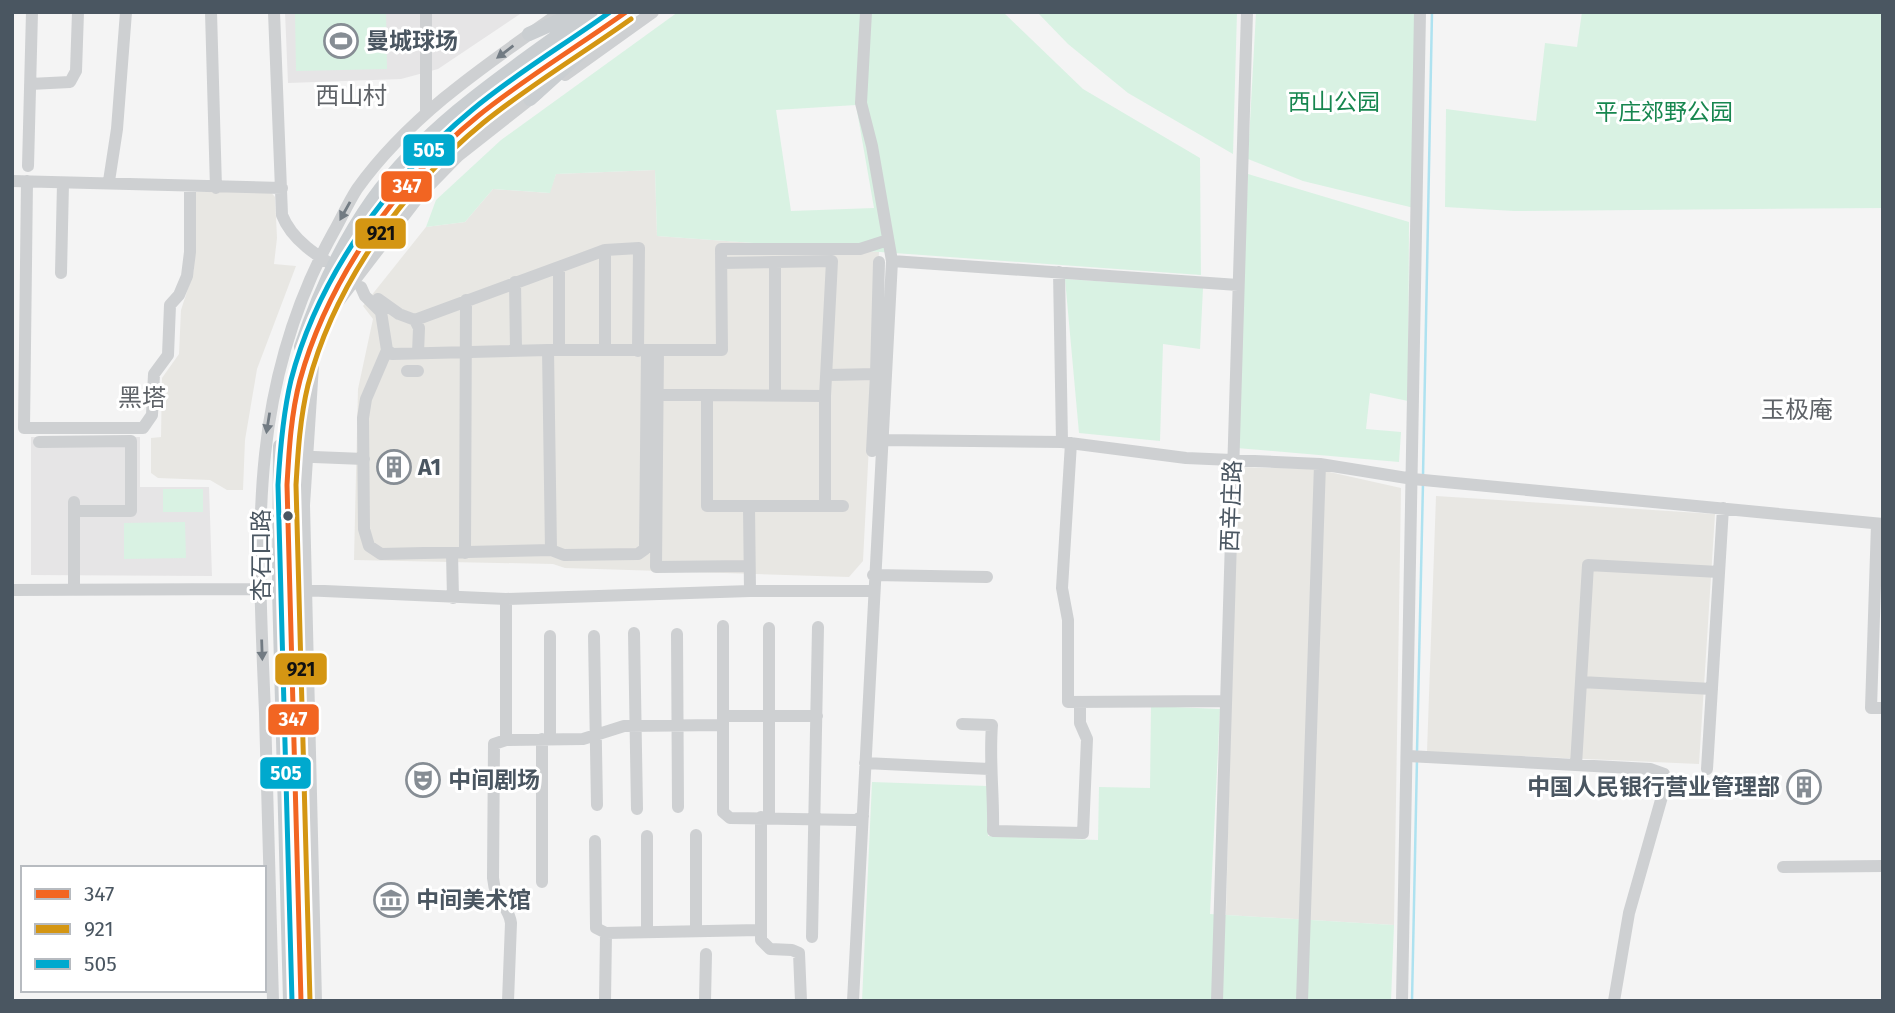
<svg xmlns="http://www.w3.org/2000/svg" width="1895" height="1013" font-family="'Fira Sans','Noto Sans SC',sans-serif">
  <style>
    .commercial { fill: #e8e7e3 }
    .education { fill: #e6e5e6 }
    .green { fill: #d9f2e3; fill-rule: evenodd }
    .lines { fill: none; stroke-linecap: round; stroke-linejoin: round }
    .stream { stroke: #aee2f0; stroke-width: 2.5 }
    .minor { stroke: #ced0d2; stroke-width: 12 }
    .major { stroke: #caced1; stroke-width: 14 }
    .bus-1-casing { stroke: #fff; stroke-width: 10 }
    .bus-2-casing { stroke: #fff; stroke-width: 10 }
    .bus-3-casing { stroke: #fff; stroke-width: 10 }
    .bus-1 { stroke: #f26522; stroke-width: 5 }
    .bus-2 { stroke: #d49613; stroke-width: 5 }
    .bus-3 { stroke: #00a9ce; stroke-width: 5 }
    .oneway { fill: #727b83 }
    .bus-dot { fill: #4a5661; stroke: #fff; stroke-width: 2.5 }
    .labels { text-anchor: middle; stroke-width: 6; stroke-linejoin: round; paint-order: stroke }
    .poi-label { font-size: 23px; font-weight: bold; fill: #4a5661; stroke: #fff; text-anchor: start }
    .park-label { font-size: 23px; fill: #17864f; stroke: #fff }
    .street-label { font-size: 23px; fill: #4a5661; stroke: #fff }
    .neighbourhood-label { font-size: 24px; fill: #5f6368; stroke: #fff }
    .line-badge { stroke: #fff; stroke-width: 2.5 }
    .badge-label { font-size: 19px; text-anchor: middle; font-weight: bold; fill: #fff }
    .pale-badge-label { font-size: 19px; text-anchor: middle; font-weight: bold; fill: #111 }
  </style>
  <rect width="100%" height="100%" fill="#f4f4f4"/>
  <path class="commercial" d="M655,170L657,236L879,252L863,561L849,577L565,568L553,564L354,560L358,389L373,319L363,306L426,227L465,222L493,189L549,193L556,174Z
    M270,191L275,197L277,238L274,264L296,266L257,369L245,440L243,490H227L210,480L158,478L151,473V438L161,437L162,378L179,354L181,310L194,270L196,192Z
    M1237,467L1316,469L1401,488L1394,925L1226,915Z
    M1436,496L1715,514L1699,764L1427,752Z"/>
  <path class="education" d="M285,12H523L438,69L401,79L288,83Z
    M31,437H140V487H209L212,576L31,575Z"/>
  <path class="green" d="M295,12H386L387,69L296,71Z
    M678,12H1003L1083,89L1200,158L1201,275L657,236L655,170L556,174L550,193L493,189L465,222L426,227L436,200L501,140ZM856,105L874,208L791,211L776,110Z
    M1037,12H1237L1233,154L1128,93L1068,44Z
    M1256,12H1416L1414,208L1303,181L1248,159Z
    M1582,12H1883V208L1514,211L1445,207L1446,109L1536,121L1545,43L1577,47Z
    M1248,174L1409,222L1408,401L1370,393L1366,429L1401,432L1399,462L1237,448Z
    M1065,279L1203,288L1200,349L1163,344L1160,441L1079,433Z
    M163,489H203V512H163Z
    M185,522L186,558L124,559V523Z
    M1151,706L1220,709L1210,914L1394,925L1391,1001H862L872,782L987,786L988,836L1098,840L1099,787L1150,788Z"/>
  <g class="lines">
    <path class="stream" d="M1423,476L1432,12
      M1417,752L1423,483
      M1412,1001L1417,759"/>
    <path class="minor" d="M211,12L216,188
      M274,12L282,215C292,241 319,257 342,271
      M426,12V112
      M565,75L653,12
      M30,84L70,82L76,71L78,12
      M28,166L32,12
      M12,181L282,188
      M27,181L24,428H143L152,415L154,374L168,355L170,305L179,295L187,276L190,252V187
      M109,181L117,129L126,12
      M605,250L639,248L638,351
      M892,261L1238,285
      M775,262L832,261L825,396
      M722,263L775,262V394
      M559,267V350
      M1059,272L1062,442
      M61,273L63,183
      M515,282L516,350
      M361,287L365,296L381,312L387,350L366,399L363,418L364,529L369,546L381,554L551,550L564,555L638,554L645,549L647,351
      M378,299L399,314L415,320L605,250V350
      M328,315L420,195L458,156L538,93
      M415,320L419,328L418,353
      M314,350L304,505L316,1001
      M387,350L392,354L548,350
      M658,350L656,567L749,566
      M407,371H418
      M829,375L876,374L879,262
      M650,395H707V506H843
      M707,395L825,396V506
      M881,440L1062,442L1186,458L1320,464L1413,479L1883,524
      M39,442L131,441V511H74
      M1071,443L1062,588L1068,620V702L1226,701
      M872,451L876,374
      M289,456L364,459
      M749,507L750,591
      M1877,524L1871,708H1883
      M551,550L548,350H722L721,249H860L888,240
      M452,553L453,598
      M465,553L466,300
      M873,575L987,577
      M12,590L279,589L506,599L750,591H872
      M74,590V502
      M723,626V812L730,818L856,820L863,816
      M769,628V817
      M634,633L637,809
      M677,634L678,807
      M594,636L597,805
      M1581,682L1712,689
      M723,716H817
      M962,724L992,725C989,761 994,795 993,831L1083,833L1087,739L1080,723V702
      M550,739V636
      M506,740V599
      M1408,756L1650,769L1664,774L1665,786L1629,913L1614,1001
      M865,763L989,769
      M1576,765L1588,565L1719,572
      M1707,769L1723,508
      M761,817V940L770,949L792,950L799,953L801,1001
      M696,835V931
      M647,836V932
      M595,841L596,928L606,933L760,930
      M1783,867L1883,866
      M542,882V739
      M812,937L818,627
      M273,1001C271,905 268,809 265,713C258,540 246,391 333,233C341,219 348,203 357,189C410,115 487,64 561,12
      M508,1001L511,923C509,906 495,902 493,878L494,744L506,740L583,739L624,726L723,725
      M605,1001L606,933
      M705,1001L706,954
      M853,1001L892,261L872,146L861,103L866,12
      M1217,1001L1247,12
      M1302,1001L1320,464
      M1402,1001L1420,12"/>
    <path class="major" d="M529,34L579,12
      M530,99L583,51
      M301,347C318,295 341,244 373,199C430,121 514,68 591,12
      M280,446L279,589L290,1001
      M301,1001L287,485C289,445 292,404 305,365C333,276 405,174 478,116C525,79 577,47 626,12"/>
    <g class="bus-1-casing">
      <path id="bus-1" d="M301,1001L287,485C289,450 291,414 300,380C328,279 397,182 478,116C525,78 577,47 626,12"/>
    </g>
    <g class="bus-2-casing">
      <path id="bus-2" d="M310,1001L296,485C298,451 300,418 308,385C334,284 404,188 483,123C530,85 582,54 631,19"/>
    </g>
    <g class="bus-3-casing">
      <path id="bus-3" d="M292,1001L278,485C280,450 283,414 291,380C318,276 390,178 472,110C515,74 564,45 610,12"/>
    </g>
    <use href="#bus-1" class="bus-1"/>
    <use href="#bus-2" class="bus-2"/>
    <use href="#bus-3" class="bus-3"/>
  </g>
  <defs><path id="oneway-solid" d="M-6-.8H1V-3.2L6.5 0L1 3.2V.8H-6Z" transform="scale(1.75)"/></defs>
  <g class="oneway">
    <use href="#oneway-solid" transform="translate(505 52) rotate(143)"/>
    <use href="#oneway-solid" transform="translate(345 211) rotate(119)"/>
    <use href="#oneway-solid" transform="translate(268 423) rotate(99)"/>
    <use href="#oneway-solid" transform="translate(262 650) rotate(88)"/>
  </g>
  <defs>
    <g id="stadium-ring" transform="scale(1.75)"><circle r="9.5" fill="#fff" stroke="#868d94" stroke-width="1.5"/><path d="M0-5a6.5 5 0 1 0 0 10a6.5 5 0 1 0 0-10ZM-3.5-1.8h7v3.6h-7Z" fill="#868d94"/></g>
    <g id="building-ring" transform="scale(1.75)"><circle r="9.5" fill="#fff" stroke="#868d94" stroke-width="1.5"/><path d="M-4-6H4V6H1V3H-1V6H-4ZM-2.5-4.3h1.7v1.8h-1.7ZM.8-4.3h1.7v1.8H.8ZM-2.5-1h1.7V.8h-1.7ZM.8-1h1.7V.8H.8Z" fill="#868d94"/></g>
    <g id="theatre-ring" transform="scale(1.75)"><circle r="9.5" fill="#fff" stroke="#868d94" stroke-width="1.5"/><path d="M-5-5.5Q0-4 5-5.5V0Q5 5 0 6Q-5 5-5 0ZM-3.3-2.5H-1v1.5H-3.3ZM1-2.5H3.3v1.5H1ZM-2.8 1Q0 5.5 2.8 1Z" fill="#868d94"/></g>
    <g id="museum-ring" transform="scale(1.75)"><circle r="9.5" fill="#fff" stroke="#868d94" stroke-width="1.5"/><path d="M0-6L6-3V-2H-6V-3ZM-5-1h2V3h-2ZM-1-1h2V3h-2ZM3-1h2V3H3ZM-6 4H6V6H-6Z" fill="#868d94"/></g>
  </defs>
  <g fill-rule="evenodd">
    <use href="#stadium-ring" x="341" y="41"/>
    <use href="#building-ring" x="394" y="467"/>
    <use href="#theatre-ring" x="423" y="780"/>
    <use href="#building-ring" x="1804" y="787"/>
    <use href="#museum-ring" x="391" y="900"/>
  </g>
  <circle class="bus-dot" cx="288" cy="516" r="6"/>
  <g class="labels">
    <g class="poi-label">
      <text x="366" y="49">曼城球场</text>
      <text x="418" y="475">A1</text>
      <text x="448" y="788">中间剧场</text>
      <text x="1780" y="795" text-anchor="end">中国人民银行营业管理部</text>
      <text x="416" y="908">中间美术馆</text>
    </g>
    <g class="park-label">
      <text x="1334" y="110">西山公园</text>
      <text x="1664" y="120">平庄郊野公园</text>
    </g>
    <g class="street-label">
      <text transform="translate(1231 506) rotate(-88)" y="8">西辛庄路</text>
      <text transform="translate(261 555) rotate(-90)" y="8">杏石口路</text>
    </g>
    <g class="neighbourhood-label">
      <text x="351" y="104">西山村</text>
      <text x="142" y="406">黑塔</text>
      <text x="1797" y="418">玉极庵</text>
    </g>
  </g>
  <g class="line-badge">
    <rect x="402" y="133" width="54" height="34" rx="7" fill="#00a9ce"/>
    <rect x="380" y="170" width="53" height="33" rx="7" fill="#f26522"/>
    <rect x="354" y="217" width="53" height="33" rx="7" fill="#d49613"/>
    <rect x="274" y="652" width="54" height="34" rx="7" fill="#d49613"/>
    <rect x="267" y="703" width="53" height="33" rx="7" fill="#f26522"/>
    <rect x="259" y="756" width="53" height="34" rx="7" fill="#00a9ce"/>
  </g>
  <g class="badge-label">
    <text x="429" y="157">505</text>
    <text x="407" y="193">347</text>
    <text x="293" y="726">347</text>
    <text x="286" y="780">505</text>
  </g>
  <g class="pale-badge-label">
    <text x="381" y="240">921</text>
    <text x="301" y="676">921</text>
  </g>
  <rect width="1895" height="1013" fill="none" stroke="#4a5661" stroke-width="28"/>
  <rect x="21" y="866" width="245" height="126" fill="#ffffff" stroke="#b7bbc0" stroke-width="2"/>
  <rect x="35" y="889" width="35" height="10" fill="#f26522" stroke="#b7bbc0" stroke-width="2"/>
  <text x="84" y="901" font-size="21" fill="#4a5661">347</text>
  <rect x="35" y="924" width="35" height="10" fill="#d49613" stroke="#b7bbc0" stroke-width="2"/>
  <text x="84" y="936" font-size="21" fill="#4a5661">921</text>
  <rect x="35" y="959" width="35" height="10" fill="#00a9ce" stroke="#b7bbc0" stroke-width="2"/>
  <text x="84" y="971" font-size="21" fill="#4a5661">505</text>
</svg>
